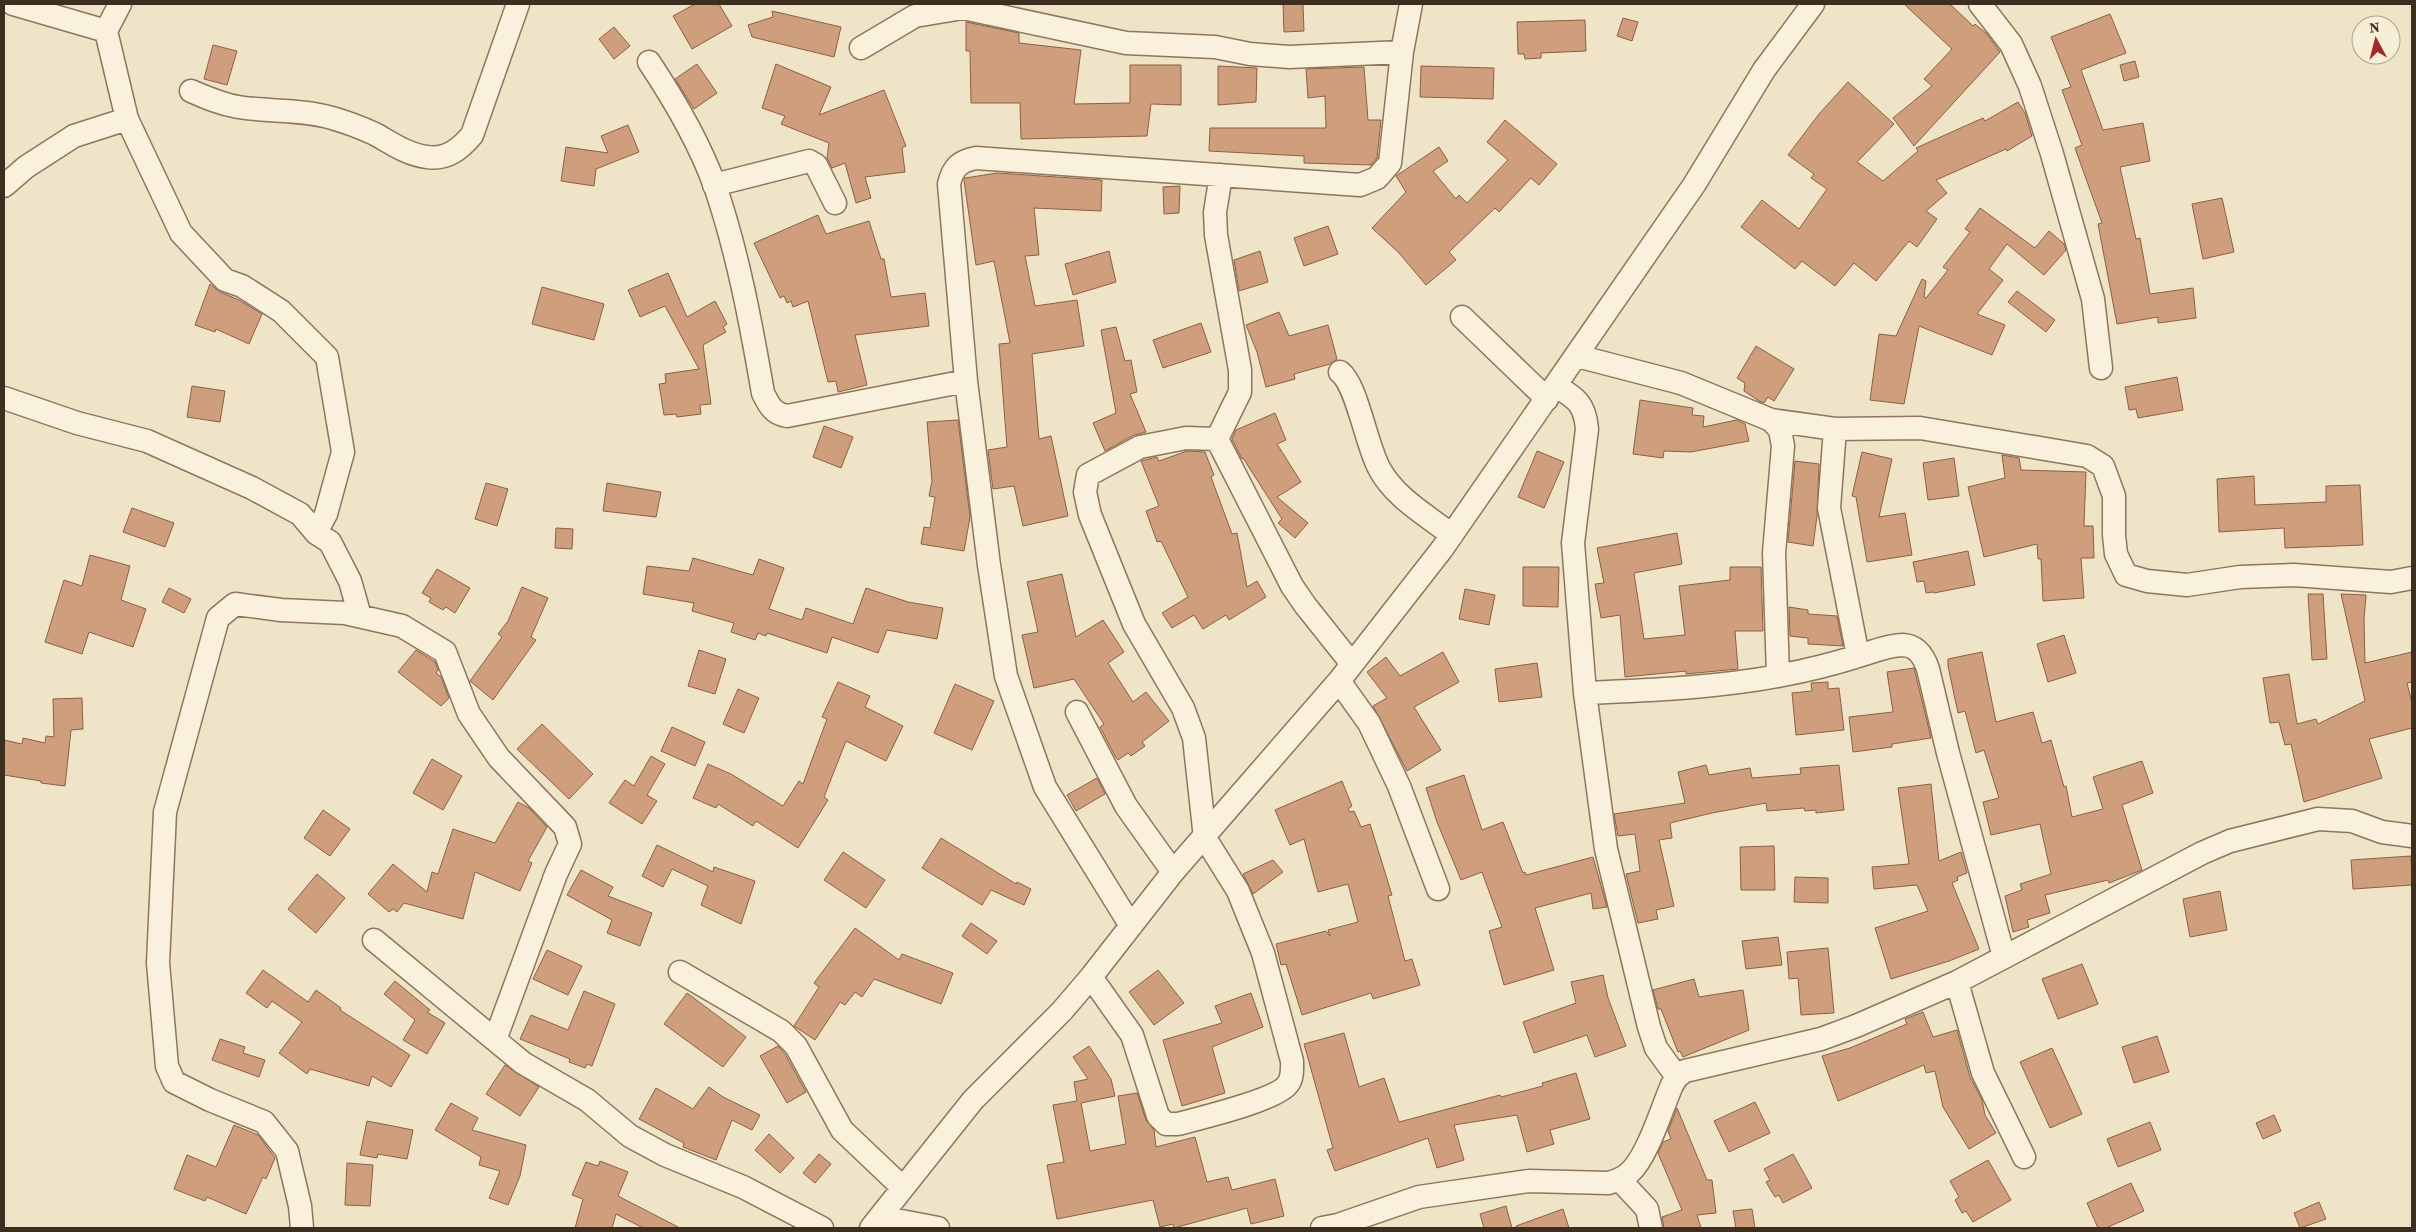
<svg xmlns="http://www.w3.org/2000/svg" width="2416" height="1232" font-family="'Source Serif 4',serif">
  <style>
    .building { fill: #cf9f7d; stroke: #8d5f41 }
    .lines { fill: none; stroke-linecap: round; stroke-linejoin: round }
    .minor-casing { stroke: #8d765c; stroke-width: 25 }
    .minor { stroke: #faf1dc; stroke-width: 22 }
  </style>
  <rect width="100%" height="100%" fill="#f0e4c8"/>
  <path class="building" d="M695,4H719L732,26L692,49L673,16Z
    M1283,4H1303L1304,31L1284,32Z
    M1904,4H1950L1973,26L1975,24L1987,34L2000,52L1914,146L1893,118L1932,86L1924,79L1952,49Z
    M772,11L841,27L834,57L752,37L748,25L773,17Z
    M2110,14L2126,53L2081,70L2103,130L2143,123L2150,161L2120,167L2136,239L2140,238L2150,294L2193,288L2196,318L2158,323V317L2117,324L2098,224L2102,223L2075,148L2082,145L2062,90L2071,87L2051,37Z
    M1623,18L1638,22L1632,41L1617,36Z
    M1585,20L1586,51L1541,53V58L1525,59L1524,54H1518L1517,22Z
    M966,22L1019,33V43L1081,50L1074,104L1130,103V65H1181V105L1151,104L1147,136L1021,139L1020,103H971L970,51H966Z
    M614,27L630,46L614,59L599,39Z
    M213,45L237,51L227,85L204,79Z
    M2135,61L2139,77L2124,81L2120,65Z
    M697,64L717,93L694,109L675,79Z
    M776,64L831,87L819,115L884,90L906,146L902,148L905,172L865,177L871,198L856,203L845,163L832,168L827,158L829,143L781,124L785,116L762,108Z
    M1218,66L1257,68L1256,102L1218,105Z
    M1421,66L1494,68L1493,99L1420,97Z
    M1364,67L1368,120H1381L1377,158L1371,165L1304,163V156L1209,151L1210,128H1326L1325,96L1308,98L1306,69Z
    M1848,82L1894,124L1857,162L1883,181L1918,151L1916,148L1983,118L1985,121L2018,102L2025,113L2032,136L2007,151L2006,149L1936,180L1947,193L1926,211L1937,219L1917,247L1909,241L1876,281L1854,263L1835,286L1802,261L1795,269L1741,227L1762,200L1799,229L1827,189L1811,178L1814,174L1788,155L1819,114Z
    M1505,120L1557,164L1539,185L1531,178L1499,212L1495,208L1449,252L1456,260L1426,285L1399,253L1372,228L1406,192L1396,176L1439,147L1448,161L1433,171L1456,199L1459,195L1467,203L1508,160L1487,142Z
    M628,125L639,152L596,169L594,186L561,181L566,147L608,153L601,136Z
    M997,173L1102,180L1101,211L1034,208L1039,255L1025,256L1035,306L1077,300L1084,346L1032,354L1039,439L1051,436L1068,516L1023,526L1014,486L993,489L988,450L1007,447L999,344L1010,343L994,261L976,265L964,180L965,178Z
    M1180,186L1179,213L1164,214L1163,187Z
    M2222,198L2234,252L2203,259L2192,204Z
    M1980,208L2035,248L2049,231L2064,244L2066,250L2044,275L2007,244L1989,269L2003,280L1977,314L2005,325L1992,355L1919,326L1904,404L1870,400L1879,334L1896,336L1922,279L1926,281L1924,297L1926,298L1948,270L1943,267L1970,232L1965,229Z
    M818,215L826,234L869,221L881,259H884L891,297L925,293L929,326L855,335L867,385L838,392L836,381L828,382L808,301L793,307L791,301L787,303L784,296L780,298L754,243Z
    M1328,226L1338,254L1304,266L1294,238Z
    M1109,251L1116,282L1073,295L1065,264Z
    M1260,251L1268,282L1239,291L1234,260Z
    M668,273L687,317L715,301L727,324L723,327L726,332L703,345L711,404L700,405L701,414L677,417L676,414L664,415L659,384L666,383L665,374L699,369L665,306L640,317L628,290Z
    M210,284L220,292L239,300L262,314L249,344L216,329L215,332L195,325Z
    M542,287L604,304L594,340L532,324Z
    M2017,291L2055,320L2046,332L2008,302Z
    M1279,312L1289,336L1328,325L1337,359L1330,364L1294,374L1295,379L1266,387L1257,352L1246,325Z
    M1201,323L1211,352L1163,368L1153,340Z
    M1116,327L1125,361L1131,360L1137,392L1130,394L1146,432L1134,435L1105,451L1093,423L1116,413L1101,330Z
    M1756,346L1794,369L1774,401L1768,397L1764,403L1759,401L1744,391L1745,383L1737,378Z
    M2177,377L2183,410L2138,418L2136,409L2129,410L2125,387Z
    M192,386L225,391L220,422L187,417Z
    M1640,400L1693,408L1692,415L1704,416L1703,427L1737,420L1745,424L1749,441L1691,452L1664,451L1663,458L1633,454Z
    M1275,413L1286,440L1277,444L1301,482L1277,497L1308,523L1295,538L1278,523L1282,519L1243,458L1242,459L1232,439L1236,430Z
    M958,420L970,517L964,551L921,544L924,527L930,528L935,497L929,496L932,481L927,422Z
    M824,426L853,437L841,468L813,457Z
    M1187,451L1205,452L1214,475L1211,477L1232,534L1237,533L1247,587L1257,581L1266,597L1229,620L1226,615L1203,629L1194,615L1172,628L1162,613L1188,597L1161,541L1157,542L1146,511L1159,506L1141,461L1157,457L1159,461Z
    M1537,451L1564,462L1544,508L1518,497Z
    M1862,452L1892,459L1879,517L1905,513L1912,555L1867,562L1856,497L1852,496Z
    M2002,455L2019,458L2021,470L2086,472L2084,526H2093L2094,558H2081L2084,598L2043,601L2041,559H2038L2037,544L1984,557L1968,487L2005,478Z
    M1954,458L1959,496L1928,500L1923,463Z
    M1795,461L1819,464L1817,516L1813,546L1788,542Z
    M2254,476L2255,505L2326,502V486L2360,485L2363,545L2285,548L2284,528L2219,532L2217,479Z
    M486,483L508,489L497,526L475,519Z
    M607,483L661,492L656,517L603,511Z
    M132,508L174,523L165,547L123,532Z
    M556,528L573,529L572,549L555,548Z
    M1677,533L1682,564L1634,573L1644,639L1685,635L1679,586L1730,580V567H1761L1763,631H1735L1738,669L1686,674V671L1625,677L1620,615L1601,618L1595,584L1604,583L1597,548Z
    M1968,551L1975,585L1934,593L1933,592L1926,593L1924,581L1917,582L1913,562Z
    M90,555L130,566L121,600L146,609L133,647L89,632L82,654L45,642L64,580L82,586Z
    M693,558L753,575L759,559L784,568L769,609L802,620L806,608L853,624L866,588L908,602L943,608L937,639L887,630L878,653L832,637L827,653L767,633L766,636L758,633L755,640L731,632L734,623L692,611L694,603L643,594L647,566L689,571Z
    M1523,567H1559L1558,607L1523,606Z
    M437,569L470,588L455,613L446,607L443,610L429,602L431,598L422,593Z
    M1062,574L1076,637L1103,620L1124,652L1108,663L1133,702L1146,692L1169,721L1142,742L1145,746L1131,756L1128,753L1118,760L1115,756L1100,727L1104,724L1074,679L1034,688L1022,635L1038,632L1027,582Z
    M522,587L548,598L531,637L536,640L493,700L470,681L502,637L498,634L508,621Z
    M169,588L191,599L184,613L162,602Z
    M1465,589L1495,595L1489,625L1459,619Z
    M2308,594H2323L2327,659L2312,660Z
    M2341,594L2366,595L2364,620L2365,663L2412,652V682L2407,683L2412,703V728L2369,739L2382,778L2304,802L2291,744L2285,745L2279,722L2270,723L2263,678L2289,674L2297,724L2316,719L2318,724L2365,701Z
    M1789,607L1808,610V614L1837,616L1843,646L1808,644V638L1790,636Z
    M2064,635L2076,673L2048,682L2037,644Z
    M416,650L435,662L438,670L436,673L441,677L449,698L441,706L398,672Z
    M699,650L726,659L715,694L688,686Z
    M1443,652L1459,682L1414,707L1441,750L1407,771L1373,706L1387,698L1367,672L1386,657L1400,676Z
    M1982,652L1996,722L2033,712L2042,743L2051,740L2064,787L2066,786L2072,817L2103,809L2093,777L2142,761L2153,793L2122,805L2142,870L2109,883L2108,880L2045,895L2050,913L2027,920L2029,927L2013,932L2005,896L2022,890L2020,884L2051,874L2040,824L1991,835L1983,802L1999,798L1984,750L1976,753L1965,711L1958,713L1948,666V659Z
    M1537,663L1542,697L1499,702L1495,669Z
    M1914,668L1931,738L1892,744V747L1853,752L1849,717L1893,712L1887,672Z
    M838,682L870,696L865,707L903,726L886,761L846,741L824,797L828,800L798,848L756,821L753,826L718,804L716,808L693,798L708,764L731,774L783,806L799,781L803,784L827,719L822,717Z
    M1828,682V689L1839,688L1844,730L1796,735L1792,693L1812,691L1811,683Z
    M955,684L994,701L972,750L934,733Z
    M738,689L759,698L744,733L723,724Z
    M82,698L83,729L71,730L65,786L41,783V781L4,775V740L22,744L23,738L45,743L46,736L54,737L53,699Z
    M542,724L593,774L569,799L517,749Z
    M672,727L705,742L695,766L661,751Z
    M651,756L665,764L647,795L657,801L642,824L609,803L625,780L634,786Z
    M432,759L462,776L443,810L413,793Z
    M1706,765L1709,775L1750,768L1752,778L1801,774L1800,768L1839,765L1844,810L1816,813V810L1805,811L1804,808L1767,811L1766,803L1712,813L1670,823L1672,838L1659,840L1674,906L1656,910L1658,919L1638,923L1626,874L1640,871L1635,834L1618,836L1614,814L1685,803L1678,772Z
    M1464,775L1482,830L1503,822L1523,873L1525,872L1526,875L1593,857L1607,907L1593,909L1591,893L1535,908L1554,970L1504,985L1489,931L1502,927L1482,872L1461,880L1437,822L1426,788Z
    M1097,778L1105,794L1076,811L1067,795Z
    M1342,781L1352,806L1348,809L1350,812L1354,811L1361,827L1370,824L1392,895L1388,896L1405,961L1412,959L1420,985L1373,999L1371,993L1302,1015L1286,964L1281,965L1276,944L1326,931L1330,936L1328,930L1358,922L1348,884L1318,892L1304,839L1290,845L1275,810Z
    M1931,784L1939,861L1961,852L1967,873L1957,877L1958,880L1952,883L1979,949L1949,961L1891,979L1875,928L1928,911L1917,885L1874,889L1872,867L1909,864L1898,788Z
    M518,802L529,808L547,827L528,861L532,863L520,891L475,872L463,919L404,903L397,912L393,909L389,912L368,894L393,864L427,892L432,872L438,874L453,829L495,843Z
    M323,810L350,829L330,856L304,838Z
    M941,838L1016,884L1017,882L1031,889L1024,905L991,890L982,905L922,868Z
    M657,845L713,872L714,867L755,881L741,924L701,905L708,886L672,869L663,887L642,876Z
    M1774,846L1775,890H1741L1740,847Z
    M843,852L885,880L866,908L824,880Z
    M2411,856L2412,885L2353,889L2351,860Z
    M1273,860L1283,872L1253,894L1243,874Z
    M581,870L613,887L608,896L652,913L640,946L607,933L612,920L567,895Z
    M317,874L345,898L316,933L288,909Z
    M1795,877L1828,878V903L1794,902Z
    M2220,891L2227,930L2190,937L2183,899Z
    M971,923L997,941L987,954L962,936Z
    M855,928L899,960L902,954L953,973L941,1004L874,979L862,997L855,992L845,1005L840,1002L815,1040L794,1026L819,987L814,983Z
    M1778,937L1782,965L1746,969L1742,941Z
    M1828,948L1834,1013L1801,1015L1798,978L1789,979L1787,952Z
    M547,950L582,966L568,995L533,979Z
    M2082,964L2098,1004L2058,1019L2042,979Z
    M263,970L308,1002L316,990L341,1008L340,1010L410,1055L391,1087L372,1076L369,1086L310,1069L307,1074L279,1053L302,1022L272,1001L267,1008L246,993Z
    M1158,970L1184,1003L1154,1025L1129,992Z
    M1603,975L1608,998L1626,1046L1595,1057L1587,1035L1534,1053L1523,1022L1576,1003L1571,982Z
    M1694,979L1699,997L1743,990L1749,1030L1683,1057L1680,1051L1678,1052L1661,1009H1658L1653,990Z
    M395,981L430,1010L427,1012L445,1023L427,1054L403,1040L415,1020L384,994Z
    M584,991L615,1004L592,1066L587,1064L585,1068L569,1062L570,1059L520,1039L531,1015L568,1030Z
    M687,993L746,1037L723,1067L664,1024Z
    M1251,993L1263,1027L1212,1047L1225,1093L1182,1106L1163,1040L1222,1023L1215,1006Z
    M1923,1012L1933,1037L1957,1030L1970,1077L1982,1100L1985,1115L1996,1133L1969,1149L1943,1107L1935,1071L1926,1073L1924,1065L1838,1101L1822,1056L1850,1048L1907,1024L1905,1019Z
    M1344,1033L1359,1087L1384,1078L1399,1122L1500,1095L1501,1097L1543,1086L1542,1083L1576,1073L1590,1119L1550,1130L1554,1144L1527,1152L1517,1115L1454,1125L1464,1160L1437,1168L1428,1138L1335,1171L1327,1150L1333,1148L1304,1044Z
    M2157,1036L2169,1072L2134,1083L2122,1047Z
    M220,1039L245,1047L243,1053L265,1060L259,1077L212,1060Z
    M778,1046L785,1054L806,1092L787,1103L760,1056Z
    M1089,1046L1111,1079L1115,1096L1081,1103L1090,1151L1126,1144L1118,1096L1137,1093L1146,1120L1154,1130L1156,1147L1195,1137L1207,1182L1228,1177L1232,1190L1275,1179L1284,1216L1251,1224L1247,1208L1174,1228L1173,1224L1160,1227L1153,1200L1057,1219L1047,1165L1064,1162L1053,1105L1077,1101L1074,1082L1088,1079L1073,1057Z
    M2052,1048L2082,1114L2050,1128L2020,1062Z
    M505,1065L539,1087L520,1116L486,1094Z
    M709,1087L723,1097L760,1115L752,1130L732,1120L716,1160L683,1147L684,1143L639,1119L656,1088L693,1109Z
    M1755,1102L1770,1133L1729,1152L1714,1121Z
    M451,1103L478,1118L472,1130L526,1145L520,1176L508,1205L489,1198L500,1171L479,1165L481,1157L435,1130Z
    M1677,1108L1707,1180H1712L1716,1213L1697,1215L1701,1228H1664L1662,1217L1682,1210L1658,1153L1663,1142L1671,1139L1668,1131Z
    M2274,1115L2281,1131L2263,1139L2256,1123Z
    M367,1121L413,1130L407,1159L378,1154L377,1158L360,1155Z
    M2150,1122L2161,1150L2118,1167L2107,1139Z
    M234,1125L258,1135L275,1158L266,1179L263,1177L246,1214L207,1197L205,1201L174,1189L187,1155L216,1167Z
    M769,1134L794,1158L780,1173L755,1150Z
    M819,1154L831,1164L815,1183L803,1173Z
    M1793,1154L1812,1188L1783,1203L1779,1195L1775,1197L1766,1182L1770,1180L1764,1169Z
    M1988,1160L2011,1200L1973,1222L1966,1211L1962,1213L1955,1200L1959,1197L1950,1181Z
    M600,1161L628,1172L618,1196L680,1228H643L616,1214L612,1228H575L583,1199L572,1195L586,1162L598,1166Z
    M347,1163L373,1165L370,1206L345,1205Z
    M2131,1183L2144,1211L2106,1228H2098L2087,1203Z
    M2319,1202L2326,1219L2300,1228L2294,1213Z
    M1506,1206L1512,1228H1484L1480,1214Z
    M1563,1209L1569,1228H1516V1226Z
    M1752,1209L1755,1228H1736L1733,1211Z"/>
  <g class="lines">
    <g class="minor-casing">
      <path id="minor" d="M13,4L106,31L127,119L181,233L225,280L242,286L281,311L327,357L343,452L326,514L316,533
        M1980,4L2011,44L2030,86L2052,154L2093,299L2101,368
        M106,31L120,4
        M861,48L915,16L963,8L1126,43L1215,47L1250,54L1289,57L1402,52
        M649,62C675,101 699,142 715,186C738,253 751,324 763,393C769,405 773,414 787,416L966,381
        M191,91C207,98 221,104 238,107C269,112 302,109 332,118C346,122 362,128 375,134C391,143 408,155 427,157C447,160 460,149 472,135L518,4
        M1221,175L1215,212L1216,235L1240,370V392L1217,439L1292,586L1305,605L1352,664
        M714,185L809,161L816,165L835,203
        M4,186L26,167L74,136L127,119
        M1462,317L1547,399
        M1577,356L1681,383L1771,420L1835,429L1920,428L2087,456L2103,466L2114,496V535L2116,554L2126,575L2147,581L2187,585L2240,577L2294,575L2391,582L2412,578
        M1340,372C1357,385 1366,444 1379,468C1394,497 1426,515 1452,535
        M1556,386C1576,398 1585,404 1587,429L1573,543L1585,693L1606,849L1649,1027L1656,1048L1677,1077
        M4,398L77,423L147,441L252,488L300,514L316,533L330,542L350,581L360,616
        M1771,420L1780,430L1783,446L1774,553L1778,676
        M1835,429L1829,508L1858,656
        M1339,681L1369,723L1399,786L1438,889
        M1585,693C1649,690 1714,688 1778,676C1804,671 1830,665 1855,657C1870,653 1887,645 1903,645C1918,646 1924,657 1928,669L1948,753L2004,957
        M1077,712L1126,806L1173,872
        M1131,926L1045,787L1006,676L989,565L966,381L949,184C953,167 960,161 976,158L1360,185L1377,178L1390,163L1402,52L1411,4
        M374,940L523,1063L587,1100L630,1136L665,1155L743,1187L822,1228
        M680,972L781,1031L796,1046L842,1130L903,1188
        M1091,977L1132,1035L1158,1116L1166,1124H1178C1200,1118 1277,1100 1288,1084C1293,1077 1292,1069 1292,1061L1263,953L1238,891L1205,838L1194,738L1183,708L1134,624L1090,515L1085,492L1088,475L1140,447L1186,438L1217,439
        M1957,982L1983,1073L2024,1157
        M1620,1180L1647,1209L1651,1228
        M880,1217L938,1228
        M302,1228L300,1206L287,1151L264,1122L210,1100L174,1082L167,1066L158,963L165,812L218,618L235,604L281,610L345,613L402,626L445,652L469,714L499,758L565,827L570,844L556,874L495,1040
        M871,1228L973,1100L1062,1011L1091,977L1173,872L1339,681L1442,549L1694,185L1764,70L1813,4
        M1322,1228L1338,1225L1419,1197L1529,1181L1608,1183C1616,1181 1623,1179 1629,1173C1647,1158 1662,1108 1672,1085L1677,1077L1685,1071L1821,1039L1856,1026L1957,982L2202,853L2230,841L2318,819L2352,821L2382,832L2412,836"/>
    </g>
    <use href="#minor" class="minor"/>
  </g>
  <rect width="2416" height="1232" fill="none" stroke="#3d2e20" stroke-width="10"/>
  <g transform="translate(2376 40) rotate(353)"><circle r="24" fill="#f7eed8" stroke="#ada18e"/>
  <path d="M0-4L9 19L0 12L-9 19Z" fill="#9e2a2b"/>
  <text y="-8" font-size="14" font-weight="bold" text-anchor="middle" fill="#3d2e20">N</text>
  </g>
</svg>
